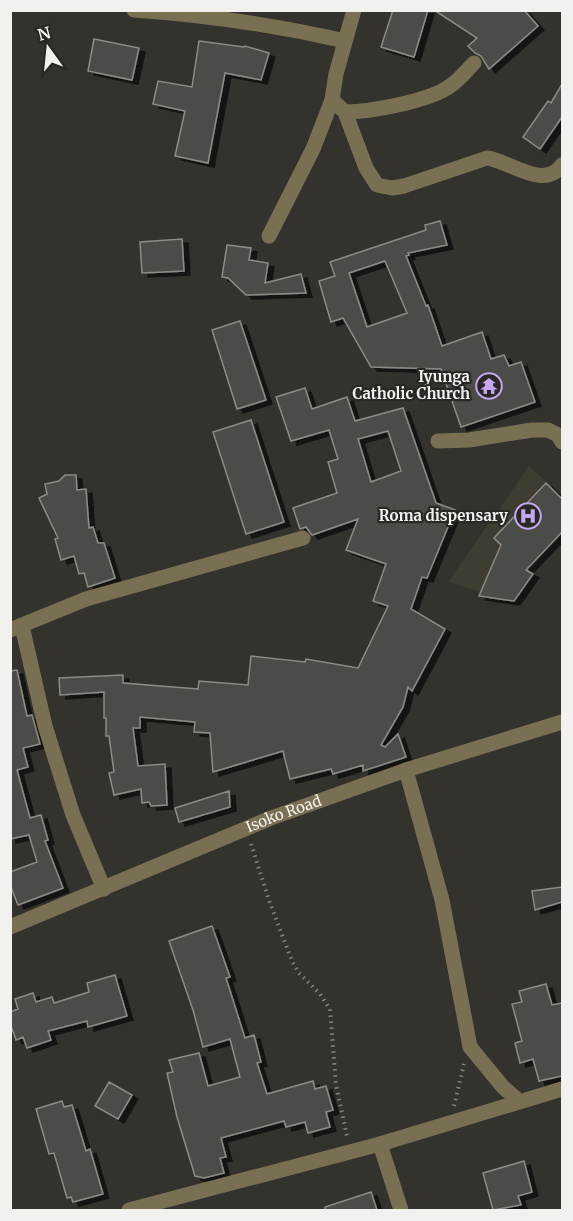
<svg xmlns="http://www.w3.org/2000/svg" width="573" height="1221" font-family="Merriweather,serif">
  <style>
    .built { fill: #3f3c31 }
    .building { fill: #4c4b46; stroke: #8d8b85; stroke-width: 1.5; fill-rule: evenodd; filter: url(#shadow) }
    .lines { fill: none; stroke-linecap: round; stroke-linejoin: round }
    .path { stroke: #83827e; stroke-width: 4; stroke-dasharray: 1.5 4.5; stroke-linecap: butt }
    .minor { stroke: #797053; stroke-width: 15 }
    .labels { text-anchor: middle; stroke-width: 4.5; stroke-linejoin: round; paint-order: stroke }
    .poi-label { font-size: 15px; font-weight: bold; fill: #f2f1ee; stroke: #292823; text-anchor: end }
    .street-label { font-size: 15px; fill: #f2f1ee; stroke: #292823 }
  </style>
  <defs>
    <filter id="shadow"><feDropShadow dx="6" dy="4" stdDeviation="0" flood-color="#0009"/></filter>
  </defs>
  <rect width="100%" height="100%" fill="#33322d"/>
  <path class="built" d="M529,466L562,496V536L504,599L448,582Z"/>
  <path class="building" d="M393,10H428L414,57L381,47Z
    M434,10H524L538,26L489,69L481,56L475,53L468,46L477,38Z
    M94,39L139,48L132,80L88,71Z
    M199,41L244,47L245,46L269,53L261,80L225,73L208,163L175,156L185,111L153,104L158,81L192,87Z
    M562,84V117L540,149L523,137L548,101L551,103Z
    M440,221L447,245L408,253L409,255L406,256L426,306L428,305L442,346L482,332L491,359L504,355L509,366L521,362L535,402L461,427L441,369L371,367L343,318L331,322L319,281L335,276L330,262L426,230L425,225ZM385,261L407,313L367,327L349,273Z
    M182,239L184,271L142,273L140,242Z
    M227,245L251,248L249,260L268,263L265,283L301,274L306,293L246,295L228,278L222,277Z
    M240,321L266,400L237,409L212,330Z
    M305,388L312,409L347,397L355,421L403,408L436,503L455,510L427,578L422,577L411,609L445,629L412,691L408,687L403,707L381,745L385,747L398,734L406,757L363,771V765L333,774L331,769L290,779L283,751L213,772L210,733L194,732L195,722L140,717V728H133L138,766L165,764L167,805L151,806L149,802L142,803L141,789L114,795L109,773L114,772L109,736H106V718H104V692L60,695L59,678L123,675V683L198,689L199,681L248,685L251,656L305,662L306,659L358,668L388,606L373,601L386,564L346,550L358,519L312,535L306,527L300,529L293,508L337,493L328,462L338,459L329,430L291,441L276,397ZM388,431L401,471L371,482L358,439Z
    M251,420L284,522L246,534L213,432Z
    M65,475H76L77,490L86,489L89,528L93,527L98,543H104L115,578L88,587L84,573L79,574L74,556L61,560L55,539L58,538L39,498L47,494L45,484L59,481Z
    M546,483L562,499V532L526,570L533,574L514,601L479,596L501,545L494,538Z
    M17,670L27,716L32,715L40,744L23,748L28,767L17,770L30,818L41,815L48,840L45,841L63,888L18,905L10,885V872L37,862L29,835L10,839V671Z
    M229,791L230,807L179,822L175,808Z
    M562,887V902L535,910L532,891Z
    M212,926L230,977L226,978L245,1038L254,1035L261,1062L257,1063L267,1094L313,1081L315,1089L326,1086L333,1110L326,1112L330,1127L308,1133L305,1122L286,1127L284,1121L221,1138L226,1157L220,1158L224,1173L204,1178L195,1176L177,1117L167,1073L173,1072L169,1060L199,1053L208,1086L240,1077L230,1039L203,1047L193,1010L169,941Z
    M115,975L127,1016L88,1027L87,1021L48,1031L51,1040L27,1048L23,1037L16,1040L10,1023V1012L18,1009L15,999L33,993L36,1002L52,997L54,1003L89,992L87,983Z
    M546,984L552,1005L562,1003V1076L539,1081L533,1059L520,1063L515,1043L522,1041L512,1004L522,1002L519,991Z
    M109,1082L132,1095L118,1119L95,1106Z
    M62,1101L64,1107L72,1105L86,1151L90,1149L103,1194L73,1202L71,1197L67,1198L54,1153L49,1154L36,1109Z
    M524,1161L532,1192L518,1196L521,1205L493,1210L483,1173Z
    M371,1192L377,1210H325V1207Z"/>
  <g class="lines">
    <path class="path" d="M251,844L270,903L292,961L299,973L320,994L330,1009L336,1085L347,1136
      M454,1106L464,1064"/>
    <g class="minor">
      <path d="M134,10C205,15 275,25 345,41"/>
      <path d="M332,100L345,112L366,168L377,185L392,188L404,186L487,158C510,161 544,191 562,165"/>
      <path d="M345,112C370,112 430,101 450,86C459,80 466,71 474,63"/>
      <path d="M269,236L313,149L332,100L336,74L354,10"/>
      <path d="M438,441L469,440L532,430H548L558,435L562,442"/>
      <path d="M22,626L45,726L73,815L104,889"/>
      <path d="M10,630L86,599L303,538"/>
      <path d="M406,770L442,900L470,1047L503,1087L519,1101"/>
      <path id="s1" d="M10,927L271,818L406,770L562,722"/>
      <path d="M380,1144L401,1210"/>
      <path d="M129,1210L380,1144L562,1089"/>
    </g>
  </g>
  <defs>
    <g id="temple-ring" transform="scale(1.35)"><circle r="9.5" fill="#292823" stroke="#c4a7f1" stroke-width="1.5"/><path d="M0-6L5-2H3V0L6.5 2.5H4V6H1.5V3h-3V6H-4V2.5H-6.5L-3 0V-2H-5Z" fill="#c4a7f1"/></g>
    <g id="hospital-ring" transform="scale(1.35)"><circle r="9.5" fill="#292823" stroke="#c4a7f1" stroke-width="1.5"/><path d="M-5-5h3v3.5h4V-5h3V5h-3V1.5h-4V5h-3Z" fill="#c4a7f1"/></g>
  </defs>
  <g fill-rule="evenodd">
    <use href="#temple-ring" x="489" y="386"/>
    <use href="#hospital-ring" x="528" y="516"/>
  </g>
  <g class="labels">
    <g class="poi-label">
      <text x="470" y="382">Iyunga<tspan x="470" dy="17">Catholic Church</tspan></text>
      <text x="508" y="521">Roma dispensary</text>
    </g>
    <g class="street-label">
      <text dy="5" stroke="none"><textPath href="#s1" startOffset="296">Isoko Road</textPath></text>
    </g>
  </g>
  <rect width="573" height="1221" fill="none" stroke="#f2f1ee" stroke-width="24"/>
  <g transform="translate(48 48) rotate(345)" stroke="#292823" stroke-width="4.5" paint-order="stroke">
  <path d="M0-4.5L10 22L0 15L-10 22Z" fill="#f2f1ee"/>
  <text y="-9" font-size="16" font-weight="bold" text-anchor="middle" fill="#f2f1ee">N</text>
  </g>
</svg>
